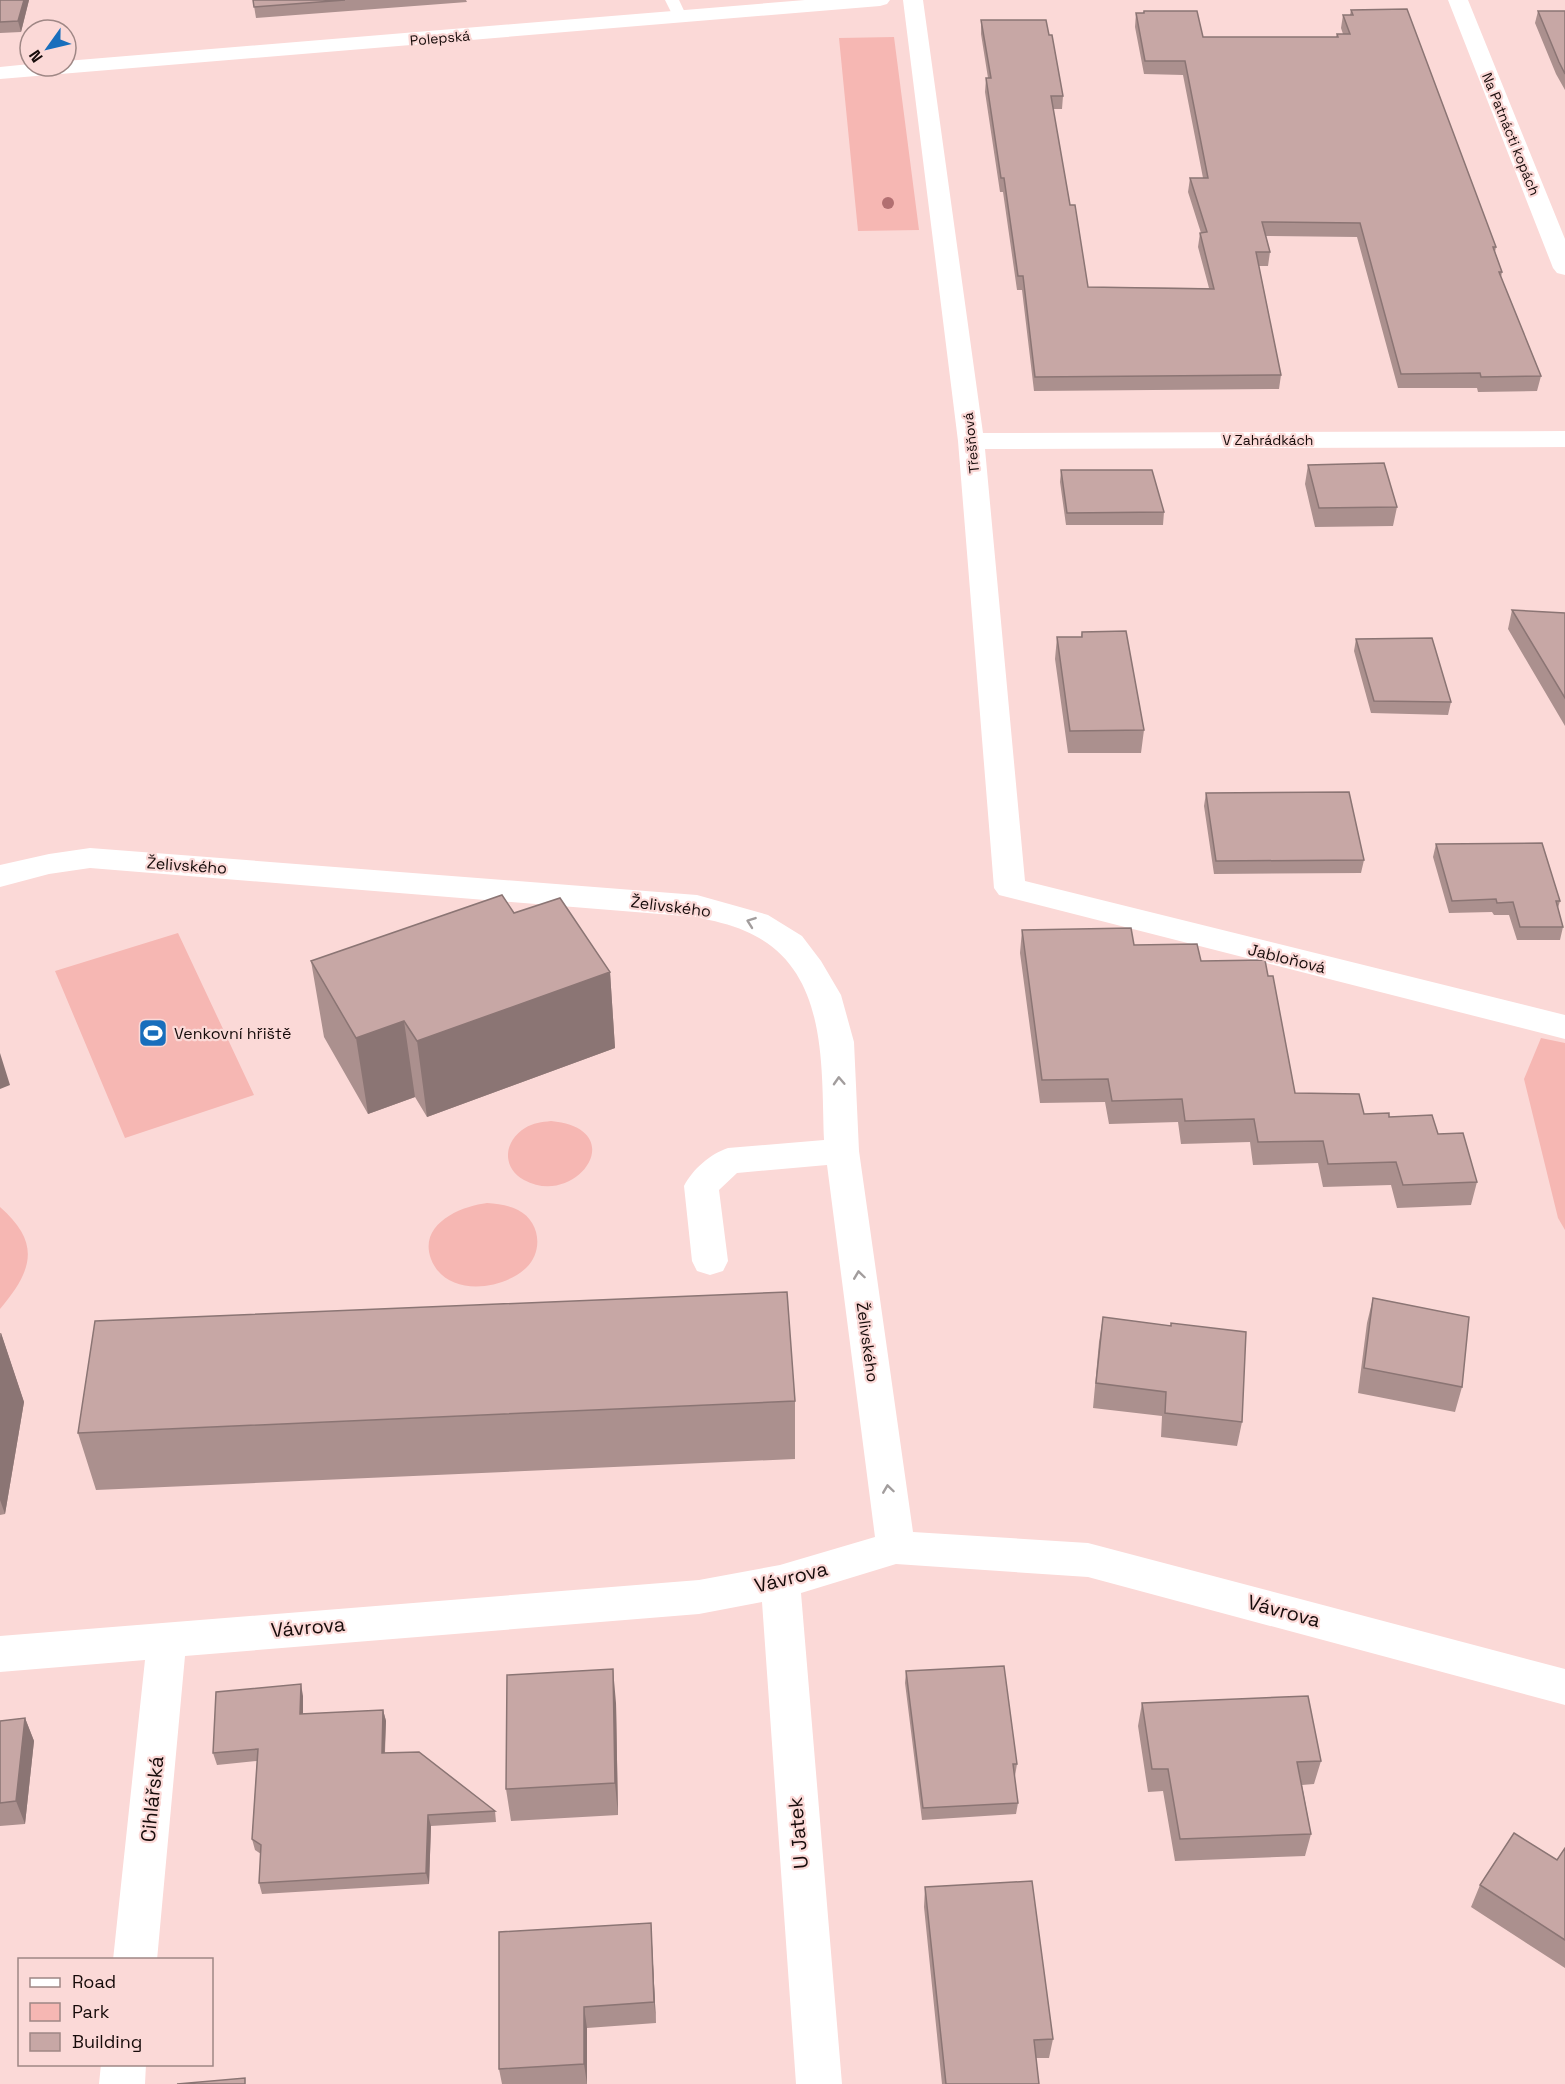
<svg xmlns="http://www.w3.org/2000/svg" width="1565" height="2084" font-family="'Space Grotesk',sans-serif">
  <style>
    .green { fill: #f6b7b3 }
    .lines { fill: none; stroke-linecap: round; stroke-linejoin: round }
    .lane { fill: #fff; fill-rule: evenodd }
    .street { fill: #fff; fill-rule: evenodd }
    .secondary { fill: #fff; fill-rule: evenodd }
    .tree { fill: #b26f71 }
    .wall { fill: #ab908e }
    .shaded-wall { fill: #8b7574 }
    .building { fill: #c7a7a5; stroke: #8b7574; stroke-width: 1.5 }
    .oneway { stroke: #a29d9d }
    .labels { text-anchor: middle; stroke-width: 4.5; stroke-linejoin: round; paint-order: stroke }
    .far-street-label { font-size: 14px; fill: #160b0a; stroke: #fbd9d7 }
    .street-label { font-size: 16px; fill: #160b0a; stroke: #fbd9d7 }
    .poi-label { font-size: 16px; fill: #160b0a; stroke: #fbd9d7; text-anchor: start }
    .near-street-label { font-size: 20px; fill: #160b0a; stroke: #fbd9d7 }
  </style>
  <rect width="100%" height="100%" fill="#fbd9d7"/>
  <path class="green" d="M894,37L919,230L858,231L839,38Z
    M178,933L254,1095L125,1138L55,971Z
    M1541,1038L1565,1043V1230L1558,1218L1524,1079Z
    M551,1121C633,1129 576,1209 524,1180C501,1167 504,1141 525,1128C533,1123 542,1122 551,1121Z
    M487,1203C498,1204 508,1205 518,1210C540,1221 544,1251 526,1268C503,1290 446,1298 431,1259C418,1224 461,1206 487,1203Z
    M0,1207C41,1243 33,1270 0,1309Z"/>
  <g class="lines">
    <path class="lane" d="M665,0H679L687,17L685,20H675Z"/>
    <path class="street" d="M903,0H923L983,433L1565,431V447L985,449L1025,881L1565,1015V1039L999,895L994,888L958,441Z
      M1448,0H1468L1565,239V275L1557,273L1553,268Z
      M90,848L697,895L768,915L802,936L821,961L841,995L854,1042L859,1151L913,1532L1088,1543L1565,1669V1705L1088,1577L896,1564L801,1593L842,2084H796L762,1602L699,1614L185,1656L157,1960H113L145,1660L0,1672V1636L699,1580L780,1565L875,1537L827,1165L737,1173L719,1190L728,1261L723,1271L710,1275L697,1271L692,1261L684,1186C693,1169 710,1154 728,1148L824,1140C821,1064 829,966 745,931C730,924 713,921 697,917L90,868L49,874L0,887V865L49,854Z
      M101,2064H146L145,2084H99Z"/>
    <path class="secondary" d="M805,0H890L887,4L880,6L0,79V67L30,64V66H66V61Z"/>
  </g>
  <circle class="tree" cx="888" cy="203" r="6"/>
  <path class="wall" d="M0,0H29L21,32L0,33Z
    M253,0H466L467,2L256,18Z
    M1351,10L1496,247L1495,252L1502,272L1501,277L1541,376L1537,391L1478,392L1477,388H1398L1357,237L1266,236L1270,252L1268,266H1259L1281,375L1279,389L1034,391L1022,290H1017L1003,192H1000L985,92L986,78H988L981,34V20L1049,35L1063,96L1062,109H1053L1070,205L1088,287L1209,288L1198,247L1200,233H1201L1188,192L1190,178H1203L1183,75L1144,74L1135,27L1136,13H1143L1144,11L1203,37H1336L1337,34H1343L1341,28L1343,15H1350Z
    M1538,11H1565V90L1556,74L1535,23Z
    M1308,465L1397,507L1393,526L1315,527L1305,484Z
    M1061,470L1164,512L1163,525H1066L1060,482Z
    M1512,610L1565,613V726L1508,629Z
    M1082,632L1144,730L1141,753H1068L1055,659L1057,637H1081Z
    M1356,639L1451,702L1448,715L1371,713L1354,651Z
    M1206,793L1364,860L1361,873L1214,874L1204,806Z
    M1436,844L1560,901L1558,908L1563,927L1560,940H1517L1509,915H1494L1492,912L1449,913L1433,857Z
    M514,913L610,972L615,1048L427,1117L415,1097L368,1114L324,1037L311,961Z
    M1022,930L1134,945L1201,961L1295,1093L1364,1114L1389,1117L1438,1134L1477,1182L1471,1205L1397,1208L1391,1185L1323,1187L1318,1163L1253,1165L1250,1142L1181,1144L1178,1122L1109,1124L1105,1102L1040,1103L1020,953Z
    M1373,1298L1462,1387L1455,1412L1358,1393L1367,1323Z
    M1103,1317L1242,1422L1237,1446L1161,1437L1162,1416L1093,1408L1099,1342Z
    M0,1333H1L24,1402L5,1514L0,1515Z
    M795,1401V1459L96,1490L78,1433Z
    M906,1671L1017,1764L1015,1776H1014L1018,1803L1016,1814L922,1820L905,1683Z
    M303,1696V1714L383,1710L386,1721L385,1753L495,1811L496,1822L431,1826L429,1884L262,1894L259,1883L261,1854L255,1850L252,1839L257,1761L217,1765L213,1753Z
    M616,1703L618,1815L511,1821L506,1789Z
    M1142,1703L1321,1761L1314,1784L1302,1785L1311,1834L1305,1856L1175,1861L1163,1791L1148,1792L1138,1726Z
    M25,1718L34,1741L25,1824L0,1826V1721Z
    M1565,1848V1968L1471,1907L1480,1885L1557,1860Z
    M925,1887L1053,2039L1049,2058H1036L1039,2084H942L924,1907Z
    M651,1923L656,2023L587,2028V2084H502L499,2069Z"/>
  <path class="shaded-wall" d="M24,0H29L21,32L18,21Z
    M610,972L615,1048L427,1117L417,1041Z
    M404,1021L415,1097L368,1114L356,1038Z
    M0,1053L10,1085L0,1089Z
    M1,1333L24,1402L5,1514L0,1500V1338Z
    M613,1669L616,1703L618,1815L615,1783Z
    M301,1684L303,1696V1726L300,1714Z
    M383,1710L386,1721L384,1765L382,1753Z
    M25,1718L34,1741L25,1824L16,1801Z
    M428,1815L431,1826L429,1884L426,1873Z
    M651,1923L652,1945L656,2023L654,2002Z
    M584,2007L587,2028V2084L584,2064Z"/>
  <path class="building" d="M0,0H24L18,21L0,22Z
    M253,0H345L254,7Z
    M1407,9L1496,247H1493L1502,272H1499L1541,376L1481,377L1480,373L1401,374L1360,223L1262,222L1270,252H1256L1281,375L1035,377L1023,276H1018L1004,178H1001L986,78H991L981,20H1046L1049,35H1052L1063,96H1051L1070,205H1075L1088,287L1214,289L1200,233L1207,232L1190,178H1208L1185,61H1145L1136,13H1144V11H1197L1203,37H1338L1337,34H1350L1343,15H1353L1351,10Z
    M1538,11H1565V74L1559,62Z
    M1384,463L1397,507L1319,508L1308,465Z
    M1061,470H1152L1164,512L1067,513Z
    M1512,610L1565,613V698Z
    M1126,631L1144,730L1070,731L1057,637H1082V632Z
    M1432,638L1451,702L1374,701L1356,639Z
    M1349,792L1364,860L1216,861L1206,793Z
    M1542,843L1560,901H1556L1563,927H1520L1513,902L1497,903L1496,899L1452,901L1436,844Z
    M502,895L514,913L560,898L610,972L417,1041L404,1021L356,1038L311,961Z
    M1131,928L1134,945L1197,944L1201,961L1265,960L1268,976H1273L1295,1093L1359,1094L1364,1114L1389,1113V1117L1432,1115L1438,1134L1463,1133L1477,1182L1403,1185L1396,1162L1328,1164L1323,1141L1258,1142L1254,1119L1185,1121L1182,1099L1112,1101L1108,1079L1042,1080L1022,930Z
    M787,1292L795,1401L78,1433L95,1321Z
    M1373,1298L1469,1317L1462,1387L1364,1368Z
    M1103,1317L1171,1326V1323L1246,1332L1242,1422L1165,1413L1166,1392L1096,1383Z
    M1004,1666L1017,1764H1013L1018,1803L923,1808L906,1671Z
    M613,1669L615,1783L506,1789L507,1675Z
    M301,1684L300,1714L383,1710L382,1753L419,1752L495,1811L428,1815L426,1873L259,1883L261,1845L252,1839L258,1749L213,1753L216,1692Z
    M1308,1696L1321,1761L1297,1762L1311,1834L1180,1839L1168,1769H1152L1142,1703Z
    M25,1718L16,1801L0,1803V1721Z
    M1514,1833L1557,1860L1565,1848V1940L1480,1885Z
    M1032,1881L1053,2039L1034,2040L1039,2084H946L925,1887Z
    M651,1923L654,2002L584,2007V2064L499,2069V1932Z
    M245,2078V2084H177Z"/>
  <defs><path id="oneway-chevron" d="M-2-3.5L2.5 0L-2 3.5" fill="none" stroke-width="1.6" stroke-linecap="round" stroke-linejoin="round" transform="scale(1.5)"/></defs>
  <g class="oneway">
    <use href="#oneway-chevron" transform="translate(751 922) rotate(-160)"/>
    <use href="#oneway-chevron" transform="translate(839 1081) rotate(-93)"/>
    <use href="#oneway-chevron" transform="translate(859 1275) rotate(-98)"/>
    <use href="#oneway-chevron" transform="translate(888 1489) rotate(-98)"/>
  </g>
  <defs>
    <g id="stadium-square" transform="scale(1.5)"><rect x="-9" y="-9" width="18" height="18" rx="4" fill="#186ebc" stroke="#fbd9d7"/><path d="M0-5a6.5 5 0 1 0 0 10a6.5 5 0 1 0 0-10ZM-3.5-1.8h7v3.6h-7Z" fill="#fff"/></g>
  </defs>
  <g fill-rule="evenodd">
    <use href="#stadium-square" x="153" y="1033"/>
  </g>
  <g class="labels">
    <g class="far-street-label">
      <text transform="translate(440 38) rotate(-5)" y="5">Polepská</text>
      <text transform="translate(1511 134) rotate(68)" y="5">Na Patnácti kopách</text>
      <text x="1268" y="445">V Zahrádkách</text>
      <text transform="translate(971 443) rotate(-96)" y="5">Třešňová</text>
    </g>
    <g class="street-label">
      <text transform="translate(187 865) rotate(4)" y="6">Želivského</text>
      <text transform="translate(671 906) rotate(7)" y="6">Želivského</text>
      <text transform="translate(1287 958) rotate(14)" y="6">Jabloňová</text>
      <text transform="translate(868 1342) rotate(82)" y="6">Želivského</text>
    </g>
    <g class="poi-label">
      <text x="174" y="1039">Venkovní hřiště</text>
    </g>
    <g class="near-street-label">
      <text transform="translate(791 1577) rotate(-14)" y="7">Vávrova</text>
      <text transform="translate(1284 1611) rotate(15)" y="7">Vávrova</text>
      <text transform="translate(308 1627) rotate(-5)" y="7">Vávrova</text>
      <text transform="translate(152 1799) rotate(-84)" y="7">Cihlářská</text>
      <text transform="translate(798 1833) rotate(-95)" y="7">U Jatek</text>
    </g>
  </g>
  <rect x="18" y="1958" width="195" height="108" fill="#fbd9d7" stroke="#9f8785" stroke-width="1.5"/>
  <rect x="30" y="1978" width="30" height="9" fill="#ffffff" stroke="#9f8785" stroke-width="1.5"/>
  <text x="72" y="1988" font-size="18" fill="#160b0a">Road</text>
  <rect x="30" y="2003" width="30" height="18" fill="#f6b7b3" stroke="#9f8785" stroke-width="1.5"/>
  <text x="72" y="2018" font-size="18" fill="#160b0a">Park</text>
  <rect x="30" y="2033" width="30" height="18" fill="#c7a7a5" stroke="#9f8785" stroke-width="1.5"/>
  <text x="72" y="2048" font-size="18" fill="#160b0a">Building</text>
  <g transform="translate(48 48) rotate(236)"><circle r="28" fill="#fbd9d7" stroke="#9f8785" stroke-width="1.5"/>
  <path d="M0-4.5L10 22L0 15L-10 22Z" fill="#186ebc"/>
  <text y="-9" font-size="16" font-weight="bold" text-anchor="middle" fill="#160b0a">N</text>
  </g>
</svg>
